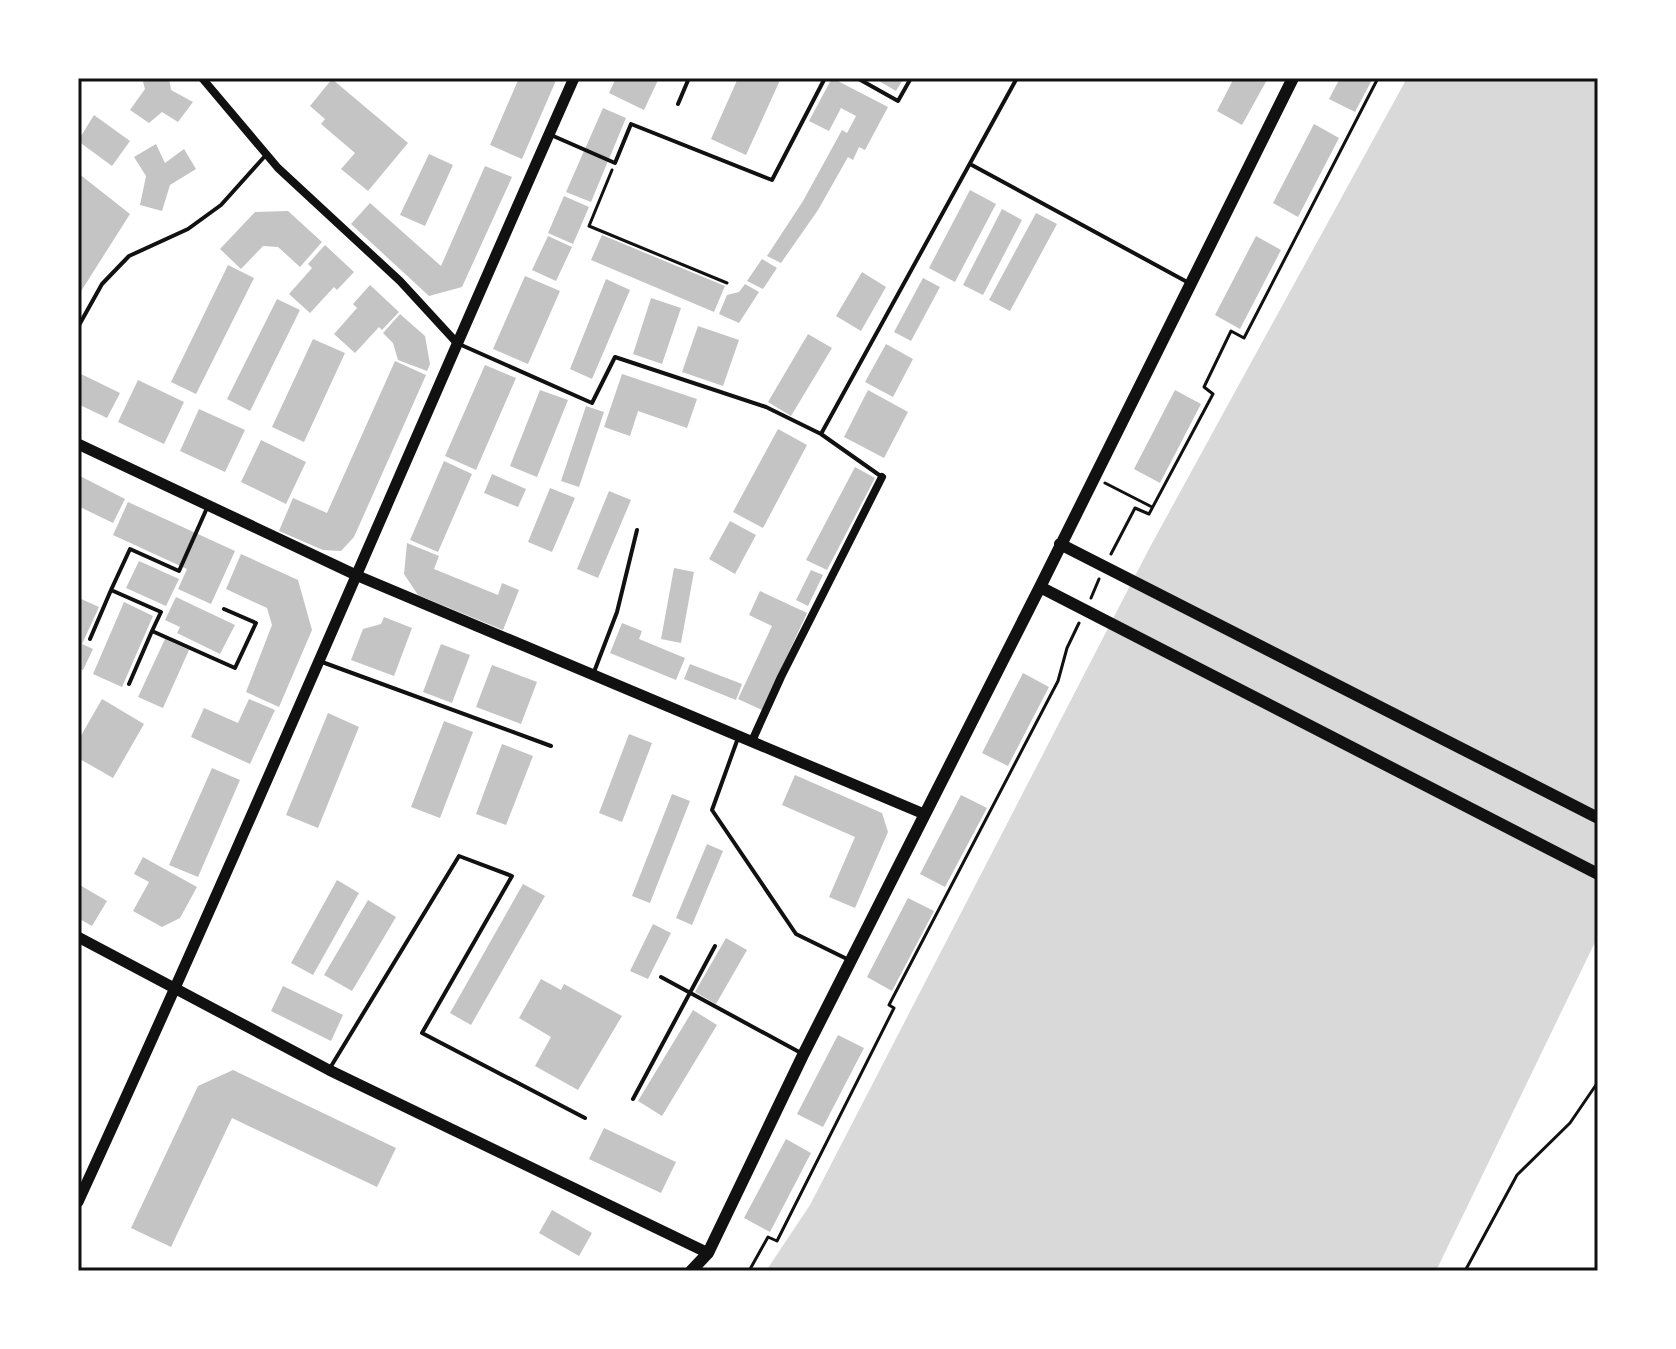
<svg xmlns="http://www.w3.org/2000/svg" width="1676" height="1349" font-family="Karla,sans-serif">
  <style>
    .water { fill: #d9d9d9 }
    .building { fill: #c4c4c4 }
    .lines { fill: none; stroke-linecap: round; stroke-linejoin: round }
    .path { stroke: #111; stroke-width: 3 }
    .service { stroke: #111; stroke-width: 4 }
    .minor { stroke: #111; stroke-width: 8 }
    .tertiary { stroke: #111; stroke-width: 11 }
    .secondary { stroke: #111; stroke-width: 12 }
    .neatline { fill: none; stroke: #111; stroke-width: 3 }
  </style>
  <rect width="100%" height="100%" fill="#fff"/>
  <path class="water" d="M1407,78H1598V936L1436,1271H766L810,1205L1150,547Z"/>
  <path class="building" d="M142,78H169L171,90L193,102L178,122L162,112L149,123L130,110L145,89Z
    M519,78H557L522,159L490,145Z
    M616,78H659L644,110L609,93Z
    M738,78H781L746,155L711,139Z
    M832,78L888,107L865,150L859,147L853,160L848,157L818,210L781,263L767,256L803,201L842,130L847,133L856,116L841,108L829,131L809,121Z
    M874,78H904L896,91Z
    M1234,78H1268L1242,125L1217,111Z
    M1340,78H1373L1355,112L1329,99Z
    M332,79L408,143L368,191L341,169L355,153L321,124L325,119L310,106Z
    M603,108L626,118L609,159L585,149Z
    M94,115L130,141L112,166L78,141Z
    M1314,124L1339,138L1298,217L1273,203Z
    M156,144L165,163L184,149L196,169L170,185L162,211L140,205L146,176L134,157Z
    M584,151L608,161L591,202L566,192Z
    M429,154L453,165L425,226L400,215Z
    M485,166L512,177L462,287L429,296L351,224L370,203L441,266Z
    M78,173L130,214L78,296Z
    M970,190L996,204L955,282L929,268Z
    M564,196L589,207L573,244L548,233Z
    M1002,209L1022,220L983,295L963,285Z
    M288,211L322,242L300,267L278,247L263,246L241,269L220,249L255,212Z
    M1036,213L1057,224L1010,311L989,300Z
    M602,235L725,286L714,312L591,260Z
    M548,236L572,247L556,281L532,270Z
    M1256,236L1281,250L1240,329L1215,315Z
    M325,245L354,272L337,290L334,287L310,313L289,294L312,268L308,264Z
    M762,259L777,268L763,289L747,281Z
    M228,265L254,278L196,394L171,382Z
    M862,272L886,287L861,331L836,316Z
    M525,276L560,291L528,364L493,349Z
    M923,278L940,287L911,341L894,332Z
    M606,279L630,290L592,379L570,369Z
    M745,284L759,292L739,323L719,314L727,295L739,292Z
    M370,285L399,312L382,330L379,327L355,353L334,334L357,308L353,304Z
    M651,298L681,308L662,364L633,354Z
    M277,299L300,310L250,411L227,399Z
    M400,314L425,336L430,364L427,371L398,360L393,343L383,333Z
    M698,326L739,340L723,386L682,372Z
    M808,334L832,348L791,416L768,402Z
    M313,339L345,353L304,442L272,427Z
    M886,344L913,359L893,397L865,382Z
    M395,361L426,375L354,537L341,551L323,550L279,531L293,498L327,513Z
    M485,365L516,378L476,470L445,456Z
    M79,373L120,393L107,418L78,404Z
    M622,374L697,399L687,428L638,411L630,436L604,427Z
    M138,380L184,402L164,444L118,422Z
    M540,390L568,400L537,477L510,466Z
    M868,390L908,412L884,458L844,437Z
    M1175,390L1201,404L1160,483L1134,469Z
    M586,406L604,412L579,487L561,481Z
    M199,409L245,430L225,472L180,451Z
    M778,429L807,445L763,528L733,512Z
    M261,440L306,462L286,504L241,482Z
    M444,461L472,474L438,552L410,540Z
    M855,467L875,478L827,570L806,560Z
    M492,474L526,489L518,507L484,493Z
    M78,475L125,499L113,523L78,506Z
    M550,488L575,498L552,552L528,542Z
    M609,491L631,500L598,578L577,569Z
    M128,502L235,551L211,604L178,589L187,569L113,535Z
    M730,521L756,535L735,574L709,559Z
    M407,543L439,556L434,569L498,595L502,583L519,590L503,630L418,595L404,574Z
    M241,554L298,580L312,630L279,707L246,692L272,625L267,608L226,589Z
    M139,561L179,579L166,606L126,588Z
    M674,568L694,572L681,643L661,639Z
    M811,570L823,575L808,606L796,600Z
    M760,591L807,613L762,710L738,699L772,626L749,615Z
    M176,597L235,625L220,654L177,633L180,627L165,620Z
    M79,598L99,607L82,644L93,649L83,670L78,668Z
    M124,602L153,616L122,687L93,674Z
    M384,617L412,628L394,676L351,660L363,629L381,624Z
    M622,623L642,631L639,639L685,658L676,680L610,653Z
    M165,639L189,650L163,708L138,697Z
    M441,644L470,655L452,703L423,692Z
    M690,664L742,684L736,700L684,679Z
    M492,665L537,682L521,724L476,707Z
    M1023,673L1049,687L1008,766L982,753Z
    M102,699L144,724L113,778L78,758V741Z
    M249,699L275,710L250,764L191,737L204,708L238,723Z
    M328,713L359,727L318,828L286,815Z
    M444,721L473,732L440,818L411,807Z
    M629,734L652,743L622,822L599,813Z
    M502,744L533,756L506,825L476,814Z
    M212,768L240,780L198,877L169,865Z
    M795,775L882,813L888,832L855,908L829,897L855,837L782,805Z
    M672,794L690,801L650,903L632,896Z
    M961,795L987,808L945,887L920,874Z
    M707,844L723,851L692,925L676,918Z
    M143,857L197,887L180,918L162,927L133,911L149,882L134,874Z
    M337,880L359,893L313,975L291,963Z
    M78,884L107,901L92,926L78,918Z
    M523,884L545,896L471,1025L450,1013Z
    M908,898L934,911L892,991L867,977Z
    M368,900L396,917L352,991L324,975Z
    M653,924L671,933L648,979L630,971Z
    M726,938L747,950L716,1004L695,992Z
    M541,979L561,990L564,984L622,1016L578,1090L535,1066L551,1037L519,1018Z
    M283,986L343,1015L331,1041L271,1011Z
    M693,1010L717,1025L662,1116L638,1101Z
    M838,1035L864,1048L823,1127L797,1114Z
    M233,1070L396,1148L377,1187L232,1118L171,1247L131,1228L198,1086Z
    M604,1128L676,1162L661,1193L589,1159Z
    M786,1139L811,1153L770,1232L744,1218Z
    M552,1210L592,1233L579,1256L539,1233Z"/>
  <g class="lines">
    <path class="path" d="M612,170L589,226L727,283
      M1105,483L1152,507
      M1111,554L1135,508L1149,514L1213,394L1204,387L1231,331L1244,338L1378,78
      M1091,598L1099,579
      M749,1271L768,1237L777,1241L894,1008L889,1005L1058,681L1067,648L1079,623
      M1465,1271L1517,1175L1570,1123L1598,1082"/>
    <path class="service" d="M857,78L898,101L911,78
      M678,104L689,78
      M551,135L615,163L631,124L772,180L825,78
      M970,164L1189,283
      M78,327L102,284L129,256L188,229L221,205L265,156
      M459,344L592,403L615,357L766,407L821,434L882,477
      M821,434L1017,78
      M207,508L179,571L130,549L111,590L161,612L152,631L235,668L256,623L224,609
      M90,639L111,590
      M322,662L551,746
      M594,672L617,612L637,530
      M129,684L152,631
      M738,738L712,810L796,934L847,959
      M661,977L801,1053
      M330,1068L459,856L512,876L422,1033L585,1118
      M633,1099L715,946"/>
    <path class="minor" d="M202,78L278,168L400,281L457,343
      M752,741L781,677L882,477"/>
    <path class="tertiary" d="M78,444L358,576L924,814
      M78,937L329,1070L708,1253
      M78,1202C249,830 408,452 574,78"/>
    <path class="secondary" d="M1060,544L1598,818
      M1040,587L1598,874
      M691,1271L708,1253L803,1055L1040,587L1293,78"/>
  </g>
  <rect width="1676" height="1349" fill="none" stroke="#ffffff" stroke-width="160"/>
  <rect x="80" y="80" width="1516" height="1189" class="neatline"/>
</svg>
